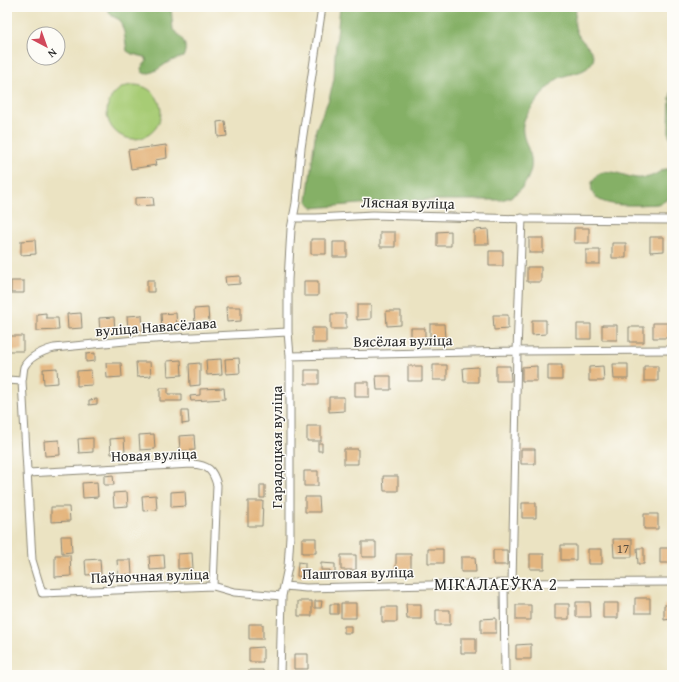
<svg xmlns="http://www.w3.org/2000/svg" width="679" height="682" font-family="'Gentium Book Plus',serif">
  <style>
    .green { fill: #a7cc75; stroke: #697c50 }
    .forest { fill: #85b066; stroke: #586e48 }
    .building { fill: #e4b57e }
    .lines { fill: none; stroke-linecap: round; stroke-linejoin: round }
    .street-casing { stroke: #8b8776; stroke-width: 9 }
    .street { stroke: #fff; stroke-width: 7 }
    .labels { text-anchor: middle; stroke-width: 3; stroke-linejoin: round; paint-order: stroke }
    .number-label { font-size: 13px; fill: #594e40 }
    .street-label { font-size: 15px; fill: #2b2b2b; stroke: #fdfcf7 }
    .quarter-label { font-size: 17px; letter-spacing: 1px; fill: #2b2b2b; stroke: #fdfcf7 }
  </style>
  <rect width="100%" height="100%" fill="#fdfcf7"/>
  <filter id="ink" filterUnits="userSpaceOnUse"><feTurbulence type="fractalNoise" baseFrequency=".025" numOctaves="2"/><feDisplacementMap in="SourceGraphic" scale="8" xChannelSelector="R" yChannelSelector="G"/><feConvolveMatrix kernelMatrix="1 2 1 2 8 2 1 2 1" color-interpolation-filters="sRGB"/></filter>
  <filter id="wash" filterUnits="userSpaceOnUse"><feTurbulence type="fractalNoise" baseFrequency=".012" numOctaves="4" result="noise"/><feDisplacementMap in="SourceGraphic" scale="16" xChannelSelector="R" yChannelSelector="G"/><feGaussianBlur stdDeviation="0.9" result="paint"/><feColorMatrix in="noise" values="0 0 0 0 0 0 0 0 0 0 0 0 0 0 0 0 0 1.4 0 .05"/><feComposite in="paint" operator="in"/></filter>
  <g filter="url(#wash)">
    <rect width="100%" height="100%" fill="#ebe3c2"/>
    <path class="green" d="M107 112a27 27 0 1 1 54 0a27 27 0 1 1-54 0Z"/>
    <path class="forest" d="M106,7H171L173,30C182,37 189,45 183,57C178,59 171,60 167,63C158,69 157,71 146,74L142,72L141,68L147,61L145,57L132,54L127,51L124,32L120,20L112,16Z
      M340,7H576C576,14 573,23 576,30C579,41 591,46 594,58C588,76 569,71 556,80C549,85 529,110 525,118C519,131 526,142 530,154C535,169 526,188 512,196C509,198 504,199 501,200H407L312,208L307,201L316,129L329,99L334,79L335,55Z
      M672,90V139L669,136V130L670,97Z
      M665,169H670L672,171V194C669,199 663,203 657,204C652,205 645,204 639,205C626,205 597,207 592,191C591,186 591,183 594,179C605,162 627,180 642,178C651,178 657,173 665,169Z"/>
    <g id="blocks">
      <path class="building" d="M225,121L227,136L218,137L217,122Z
        M166,145L167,158L155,160L156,165L131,169L128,150Z
        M153,197L154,205L135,206V198Z
        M574,228H589V243H574Z
        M488,229L489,244H474V230Z
        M451,231V246H437V232Z
        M380,232H395V247H380Z
        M650,237H664V251L650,252Z
        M529,238H543V253H529Z
        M311,239H326V254H311Z
        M35,240L36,254L21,255V241Z
        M333,242H347V257H333Z
        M612,243H626V258H612Z
        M586,250H600V264H586Z
        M489,251H503V266H489Z
        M527,267H541V282H527Z
        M240,276V284L226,285L225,277Z
        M147,280H154V292H147Z
        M11,281H24V293H11Z
        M304,281H318V296H304Z
        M357,305H371V319L357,320Z
        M226,307H241V321L227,322Z
        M208,308L209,323L195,324L194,309Z
        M386,311H401V325L387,326Z
        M46,313V318H58L59,330L37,331V314Z
        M81,313L82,328L68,329L67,314Z
        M176,313L177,328L162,329L161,314Z
        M331,314H346V329H331Z
        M142,315L143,330L128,331L127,316Z
        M493,315H508V329L494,330Z
        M114,317L115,332L100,333L99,318Z
        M532,320H546V334L532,335Z
        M653,323H668V338H653Z
        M430,324H444L445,339H430Z
        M577,324H591V339H577Z
        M602,325H617V340H602Z
        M629,327H644V342H629Z
        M312,328H326V343H312Z
        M411,328H425V342L411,343Z
        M7,336H23V351H7Z
        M95,353V361L86,362V354Z
        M239,358L240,373L226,374L225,359Z
        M221,359L222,374L207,375L206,360Z
        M181,360L182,375L168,376L167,361Z
        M136,362H150L151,376L137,377Z
        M106,363H121L122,377L107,378Z
        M200,363V385L190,386L189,364Z
        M613,364H628V379H614Z
        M433,365H447V380H433Z
        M548,365H562V380H548Z
        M408,366H422V381H408Z
        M496,366H510L511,381H496Z
        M537,366V381H522V367Z
        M603,366L604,381H589V367Z
        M644,366H658V381H644Z
        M478,367V382H464L463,368Z
        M57,368L58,383L44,384L43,369Z
        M91,370L92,385L77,386V371Z
        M305,370H319V384H305Z
        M376,376H391V390H377Z
        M355,382H369V397H355Z
        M160,388H168V394H182V401H160Z
        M224,388L225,399L191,401L190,396L200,395V389Z
        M329,397H344V411L329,412Z
        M97,399V404L89,405V400Z
        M182,411H188L189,423L182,424Z
        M307,426H321V441H307Z
        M154,434L155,449L140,450L139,435Z
        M194,435L195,450L180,451L179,436Z
        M93,438V452L79,453L78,439Z
        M124,438L125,453L111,454L110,439Z
        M59,440L60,455L45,456L44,441Z
        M318,443H322V451H318Z
        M344,449H358V464H344Z
        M521,449H535V464H521Z
        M304,471H318V486H304Z
        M113,475L114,485H104V476Z
        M383,476H398V491H384Z
        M97,482L98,497L83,498L82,483Z
        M260,485H265V498H260Z
        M185,491L186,506L171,507V492Z
        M127,492L128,506L114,507L113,493Z
        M156,495L157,510L143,511L142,496Z
        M305,497H319L320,512H305Z
        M248,501H263L262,526H248Z
        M522,503H536V518H522Z
        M51,507H69L70,521L51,522Z
        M644,514H658V529H644Z
        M61,536H71L72,552L62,553Z
        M302,538H316V553H302Z
        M613,539H632V557H614Z
        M362,542H376V557H362Z
        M561,545H576V560H561Z
        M637,548H644V564H638Z
        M660,548H672V563H660Z
        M428,549H443V563H428Z
        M588,549H602V564H588Z
        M493,550H507V565H493Z
        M192,553L193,568L178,569V554Z
        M396,554H411V569H396Z
        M530,554H544V569H530Z
        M55,555H70L71,576L55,577Z
        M164,555L165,569L150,570L149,556Z
        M341,555H356V570H341Z
        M461,557H475L476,572H461Z
        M100,559L101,574L86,575L85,560Z
        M117,560H131L132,574L118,575Z
        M298,562L305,563V577L297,576Z
        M321,563L335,564V574H330V570H321Z
        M635,598H650V613H635Z
        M298,601H312V616H298Z
        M315,601H322L321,608H315Z
        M576,602H590L591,617H576Z
        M341,603H356V618H341Z
        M603,603H618V618H603Z
        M330,604H338V614H330Z
        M406,604H421V619H407Z
        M555,604H569V619H555Z
        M516,605H531V620H516Z
        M664,605H672V619L664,620Z
        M382,607H397V622H382Z
        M436,610H450V625H436Z
        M496,618V633H481V619Z
        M249,624H263V639H249Z
        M344,626H351V633H344Z
        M461,638H476V653H461Z
        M531,644V659H516V645Z
        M263,647V662H249V648Z
        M294,654H308V669H294Z
        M249,670H263V675H249Z"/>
    </g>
  </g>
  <g filter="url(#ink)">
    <use href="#blocks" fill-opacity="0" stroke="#8b8776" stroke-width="1"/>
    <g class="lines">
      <g class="street-casing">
        <path id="street" d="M293,218H316L373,215L528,219L672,220
          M290,356L517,351L672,350
          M7,380L22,381
          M28,473L192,464C208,465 213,470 217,485L213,586
          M512,583L517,351L522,218
          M504,584L505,675
          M285,586L306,588L512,583L672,582
          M282,596L234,592L213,586L42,593L32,560L22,381C23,377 23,371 24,367C29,357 43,351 54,348L135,340L288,332
          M280,675L282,596L288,567L290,536V356L288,332V280L291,229L296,203L301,148L322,7"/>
      </g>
      <use href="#street" class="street"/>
    </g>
  </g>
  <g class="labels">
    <g class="number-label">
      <text x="623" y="553">17</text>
    </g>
    <g class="street-label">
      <text transform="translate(408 203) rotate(1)" y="5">Лясная вуліца</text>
      <text transform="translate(156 327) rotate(-4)" y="5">вуліца Навасёлава</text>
      <text transform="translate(403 341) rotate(-1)" y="5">Вясёлая вуліца</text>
      <text transform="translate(277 447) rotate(-90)" y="5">Гарадоцкая вуліца</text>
      <text transform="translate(154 455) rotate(-2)" y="5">Новая вуліца</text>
      <text transform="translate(358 573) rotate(-1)" y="5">Паштовая вуліца</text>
      <text transform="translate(150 576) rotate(-2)" y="5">Паўночная вуліца</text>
    </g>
    <g class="quarter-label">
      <text x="496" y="590">МІКАЛАЕЎКА 2</text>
    </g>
  </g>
  <rect width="679" height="682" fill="none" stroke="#fdfcf7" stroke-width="24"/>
  <g transform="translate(46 46) rotate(139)"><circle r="19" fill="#fdfcf7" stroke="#a9a8a5"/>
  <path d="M0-3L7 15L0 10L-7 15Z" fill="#d1495b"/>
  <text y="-6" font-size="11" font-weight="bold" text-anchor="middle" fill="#2b2b2b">N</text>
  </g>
</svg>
